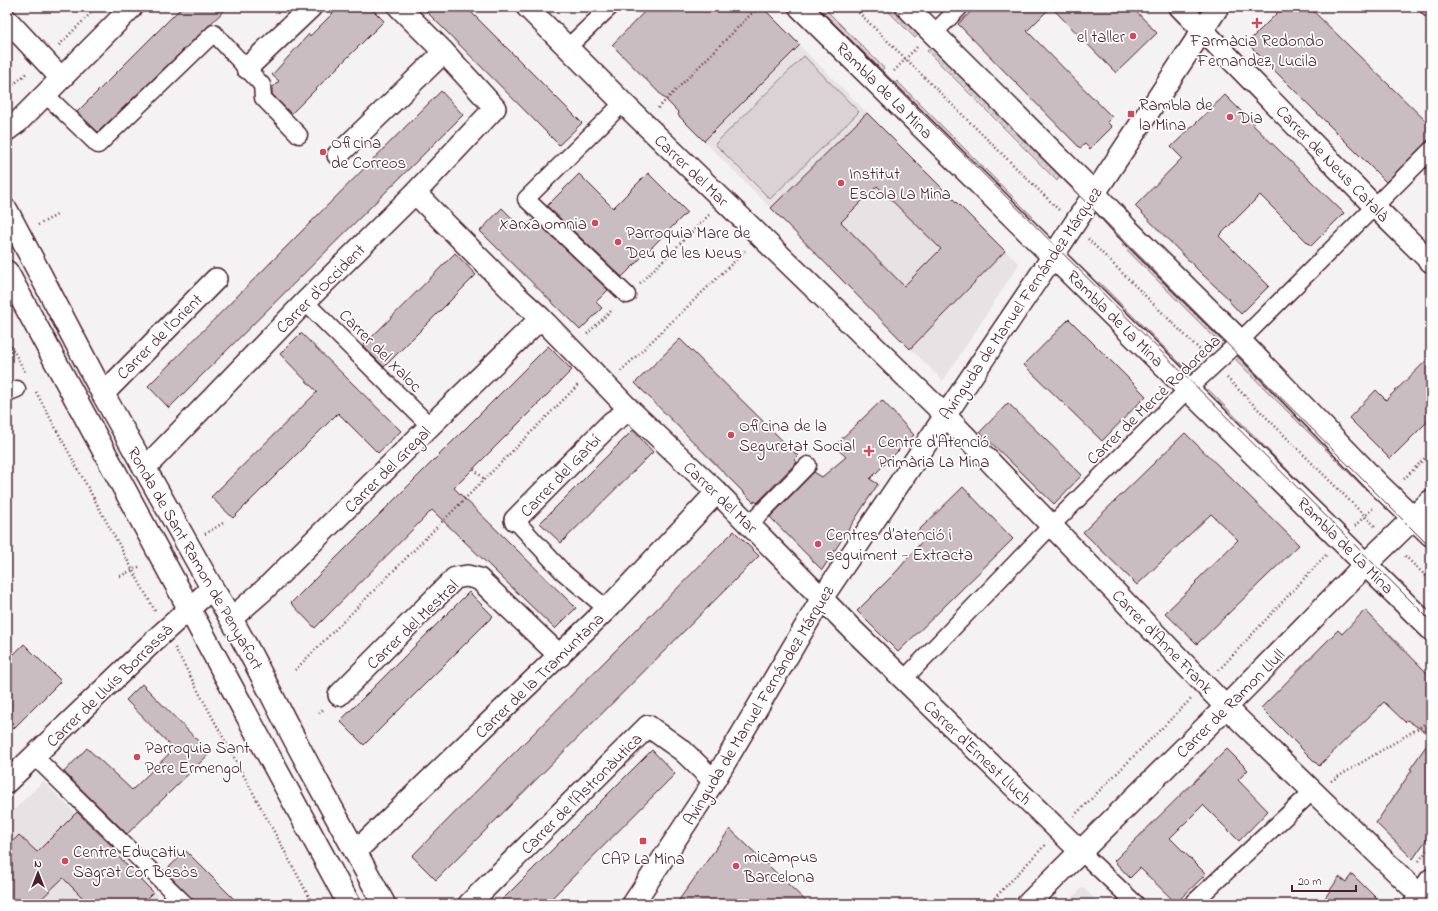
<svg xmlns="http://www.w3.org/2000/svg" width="1438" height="911" font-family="'Indie Flower',sans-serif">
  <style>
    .built { fill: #e7e2e3 }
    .grass { fill: url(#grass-dots); stroke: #927880 }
    .green { fill: #dbd2d5; stroke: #927880 }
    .building { fill: #cabdc1; stroke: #4a1f2b; fill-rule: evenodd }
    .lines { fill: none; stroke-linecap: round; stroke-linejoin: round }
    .pedestrian-casing { stroke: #4a1f2b; stroke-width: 19 }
    .minor-casing { stroke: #4a1f2b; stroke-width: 24 }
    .tertiary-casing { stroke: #4a1f2b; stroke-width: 25 }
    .secondary-casing { stroke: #4a1f2b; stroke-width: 25 }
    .path { stroke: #4a1f2b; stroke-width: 2.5; stroke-dasharray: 1 3; stroke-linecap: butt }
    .pedestrian { stroke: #fff; stroke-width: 16 }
    .minor { stroke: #fff; stroke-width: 21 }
    .tertiary { stroke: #fff; stroke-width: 22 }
    .secondary { stroke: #fff; stroke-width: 22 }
    .tram { stroke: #4a1f2b; stroke-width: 1 }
    .poi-dot { fill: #d1495b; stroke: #fff; stroke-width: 1.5 }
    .labels { text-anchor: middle; stroke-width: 3.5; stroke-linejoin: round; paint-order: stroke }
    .poi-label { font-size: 17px; fill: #4a1f2b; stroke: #fff; text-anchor: start }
    .street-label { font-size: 17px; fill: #4a1f2b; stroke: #fff }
  </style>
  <defs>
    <pattern id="grass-dots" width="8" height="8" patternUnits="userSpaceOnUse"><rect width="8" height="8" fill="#dbd2d5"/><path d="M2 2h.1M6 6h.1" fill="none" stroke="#bdb4b7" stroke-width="1.8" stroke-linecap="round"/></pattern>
  </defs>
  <rect width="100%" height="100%" fill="#f4f2f2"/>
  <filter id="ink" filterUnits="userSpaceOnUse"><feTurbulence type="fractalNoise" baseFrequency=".025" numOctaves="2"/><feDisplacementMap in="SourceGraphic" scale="8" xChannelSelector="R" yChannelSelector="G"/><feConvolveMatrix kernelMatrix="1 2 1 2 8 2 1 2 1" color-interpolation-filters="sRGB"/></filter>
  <g filter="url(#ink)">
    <path class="built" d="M773,19L1019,264L943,381L678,115Z
      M43,781L166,904H7V817Z
      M1083,887L1099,904H1066Z"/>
    <path class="grass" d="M809,7H823L884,68L877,76Z
      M884,7H899L923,30L915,38Z
      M935,44L1062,171L1057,181L927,51Z
      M897,81L1033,217L1026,224L889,89Z
      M1127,235L1231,340L1224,347L1122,245Z
      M1099,282L1194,377L1186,384L1093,291Z
      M1245,353L1372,480L1364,488L1236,360Z
      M1208,389L1335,518L1326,525L1198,397Z"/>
    <path class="green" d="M804,56L859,112L770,199L715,144Z"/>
    <path class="building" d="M182,7H228L98,132L77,112Z
      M339,7H370L384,21L291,114L272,94V88L279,81L272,75L309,34L310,36Z
      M422,7H466L582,123L559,145Z
      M649,7H762L800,45L704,141L678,115L679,113L612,45Z
      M976,7H1132L1157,33L1116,73L1051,7L1027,31L1112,117L1107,122L1112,127L1090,149L1085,144L1080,148L958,24Z
      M1283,7H1309L1431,126V137L1386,182L1247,43Z
      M441,91L463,115L169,408L148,386Z
      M1225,95L1254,124L1253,125L1344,213L1311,246L1260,195L1219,236L1269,286L1241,314L1229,301L1230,300L1202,274L1135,206L1182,158L1171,147Z
      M867,113L1005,251L910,349L771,208ZM877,186L941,249L904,286L841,222Z
      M648,173L687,212L622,277L547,206L579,174L613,208Z
      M502,208L523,229L534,219L608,290L596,302L602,308L580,330L480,231Z
      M455,253L476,275L384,367L363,346Z
      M1069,319L1146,396L1102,441L1024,365Z
      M301,333L401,431L378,453L338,413L233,518L211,497L317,392L280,354Z
      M680,339L798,456L794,460L797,462L757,503L755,501L753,502L635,383Z
      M548,346L572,370L454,488L576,608L555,629L432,510L315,628L291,603Z
      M1431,356V418L1390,459L1349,418L1376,390L1386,400Z
      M882,400L914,435L870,479L878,484L822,570L770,517L814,472L822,477L846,457L834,446Z
      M1008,403L1082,475L1054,504L980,432Z
      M633,430L653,452L561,543L540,523Z
      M1185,433L1299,545L1197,644L1165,613L1196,583L1195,582L1238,540L1211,514L1137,585L1083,532Z
      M963,487L1013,539L898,652L857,611L897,571L924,539L917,532Z
      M734,531L759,556L436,880L412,856Z
      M469,592L493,616L364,745L340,721Z
      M1365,610L1431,677V736L1407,720L1405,722L1384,702L1319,766L1261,708L1338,630L1342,634Z
      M24,644L61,681L7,735V661Z
      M142,684L210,753L127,834L64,772L87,748L132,790L174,749L126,700Z
      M1431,739V833L1413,859L1376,823L1412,770L1410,769Z
      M1227,749L1248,770L1238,780L1268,811L1239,841L1203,805L1170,838L1206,874L1176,903L1140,868L1130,878L1114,861Z
      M652,750L675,774L546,904H498Z
      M77,812L113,847L111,849L153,892L141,904H89L63,878L36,904H7V847L19,835L37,852Z
      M730,829L809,904H676Z
      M186,851L239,904H197L165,871Z
      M1352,874L1382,904H1321L1339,877L1346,882Z"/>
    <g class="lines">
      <g class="pedestrian-casing">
        <path id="pedestrian" d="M1428,7L1431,10
          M937,30L960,7
          M567,48L610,7
          M45,94L98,145L214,33L262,85L263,98L299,135
          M623,103L526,199L627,295
          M305,302L430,426
          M7,393L17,389
          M515,520L563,572L607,609
          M749,525L808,465
          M904,679L1051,526L1188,389L1240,341L1431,150
          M34,756L185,904
          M1081,852L1136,904
          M1192,904L1313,791"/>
      </g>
      <g class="minor-casing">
        <path id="minor" d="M527,7L623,103L945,415L1226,707L1421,896
          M1180,7L1377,209L1431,262
          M7,20L61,78
          M247,68L311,7
          M7,130L18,122L132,7
          M338,155L444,52
          M415,193L520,299L541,318L630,410L717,492L854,631L1081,852
          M103,394L216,279
          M145,468L305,302L415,193L495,108L444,52L399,7
          M515,520L612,422L630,410
          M232,618L264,590L430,426L541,318
          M339,695L455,578L467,576L479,579L560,656
          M7,782L157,638L212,588
          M355,852L607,609L717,492
          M469,904L648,726L683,751L714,781
          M633,904L714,781L822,598L1053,256L1218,7"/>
      </g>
      <g class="tertiary-casing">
        <path id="tertiary" d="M800,7L1431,629
          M907,7L1094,193L1126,228L1240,341L1379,485L1431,535
          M7,211L103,394L212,588C244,637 268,689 295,740C324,795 354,849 384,904
          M7,272L349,904"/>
      </g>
      <g class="secondary-casing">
        <path id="secondary" d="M1028,904L1226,707L1366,564L1431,501
          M1415,904L1431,880"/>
      </g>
      <path class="path" d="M853,7L1059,210
        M59,45L97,7
        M894,71L917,47
        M7,90L28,72
        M658,108L758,7
        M38,225L57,215
        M1088,239L1201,351
        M640,283L709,215
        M587,334L613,309
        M7,339L25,372
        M621,371L745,251
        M1227,378L1375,526
        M36,392L155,611
        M474,469L484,479
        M1404,479L1431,452
        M1355,526L1373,508
        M205,534L223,523
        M1405,556L1431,581
        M120,576L141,566
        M175,648L313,904
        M295,670L578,385
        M1219,670L1326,555
        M319,713L324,709
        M1331,781L1422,726L1431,717
        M1074,816L1191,699
        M1419,861L1431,845
        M989,904L1045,845
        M1389,904L1393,898"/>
      <use href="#pedestrian" class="pedestrian"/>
      <use href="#minor" class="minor"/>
      <use href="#tertiary" class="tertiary"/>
      <use href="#secondary" class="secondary"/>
      <path class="tram" d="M816,7L1431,621
        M891,7L1431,548"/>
    </g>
  </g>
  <g class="poi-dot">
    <path d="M1255 17h4v4h4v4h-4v4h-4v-4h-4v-4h4z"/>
    <circle cx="1133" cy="36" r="4"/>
    <rect x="1127" y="110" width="8" height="8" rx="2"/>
    <circle cx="1230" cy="117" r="4"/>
    <circle cx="323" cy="152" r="4"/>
    <circle cx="841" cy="183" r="4"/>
    <circle cx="595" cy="223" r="4"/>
    <circle cx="618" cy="242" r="4"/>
    <circle cx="731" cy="435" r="4"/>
    <path d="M867 445h4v4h4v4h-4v4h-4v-4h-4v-4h4z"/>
    <circle cx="818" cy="544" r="4"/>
    <circle cx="137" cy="757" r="4"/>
    <rect x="639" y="837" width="8" height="8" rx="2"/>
    <circle cx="65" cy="861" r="4"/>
    <circle cx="736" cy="866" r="4"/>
  </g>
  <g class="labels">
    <g class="poi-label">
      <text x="1125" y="42" text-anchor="end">el taller</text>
      <text x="1257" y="46" text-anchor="middle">Farmàcia Redondo<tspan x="1257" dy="20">Fernandez, Lucila</tspan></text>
      <text x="1139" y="110">Rambla de<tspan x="1139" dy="20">la Mina</tspan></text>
      <text x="1238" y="123">Dia</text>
      <text x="331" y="148">Oficina<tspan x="331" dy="20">de Correos</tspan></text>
      <text x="849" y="179">Institut<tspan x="849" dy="20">Escola La Mina</tspan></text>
      <text x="587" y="229" text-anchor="end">Xarxa omnia</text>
      <text x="626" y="238">Parroquia Mare de<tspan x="626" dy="20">Deu de les Neus</tspan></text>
      <text x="739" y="431">Oficina de la<tspan x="739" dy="20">Seguretat Social</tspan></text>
      <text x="878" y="447">Centre d'Atenció<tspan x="878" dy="20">Primària La Mina</tspan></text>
      <text x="826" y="540">Centres d’atenció i<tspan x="826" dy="20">seguiment - Extracta</tspan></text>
      <text x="145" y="753">Parroquia Sant<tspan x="145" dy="20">Pere Ermengol</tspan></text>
      <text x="73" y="857">Centre Educatiu<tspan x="73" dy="20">Sagrat Cor Besòs</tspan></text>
      <text x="744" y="862">micampus<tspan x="744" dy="20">Barcelona</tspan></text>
      <text x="643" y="864" text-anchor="middle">CAP La Mina</text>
    </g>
    <g class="street-label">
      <text transform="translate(885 90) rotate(45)" y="6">Rambla de La Mina</text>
      <text transform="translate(1333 163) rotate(46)" y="6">Carrer de Neus Català</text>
      <text transform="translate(692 170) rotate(44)" y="6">Carrer del Mar</text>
      <text transform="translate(320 288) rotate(-45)" y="6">Carrer d'Occident</text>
      <text transform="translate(1020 303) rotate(-56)" y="6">Avinguda de Manuel Fernández Márquez</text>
      <text transform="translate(1116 318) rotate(45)" y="6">Rambla de La Mina</text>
      <text transform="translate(159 336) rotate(-45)" y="6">Carrer de l'Orient</text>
      <text transform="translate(381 350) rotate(45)" y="6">Carrer del Xaloc</text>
      <text transform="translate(1153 399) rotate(-44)" y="6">Carrer de Mercè Rodoreda</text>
      <text transform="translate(387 469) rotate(-45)" y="6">Carrer del Gregal</text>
      <text transform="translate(560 475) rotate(-46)" y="6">Carrer del Garbí</text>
      <text transform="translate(721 497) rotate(44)" y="6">Carrer del Mar</text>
      <text transform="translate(1346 545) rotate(45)" y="6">Rambla de La Mina</text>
      <text transform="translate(196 558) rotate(60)" y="6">Ronda de Sant Ramon de Penyafort</text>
      <text transform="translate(412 624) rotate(-44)" y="6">Carrer del Mestral</text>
      <text transform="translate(1163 641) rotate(46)" y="6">Carrer d'Anne Frank</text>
      <text transform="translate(539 675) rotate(-44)" y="6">Carrer de la Tramuntana</text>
      <text transform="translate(109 685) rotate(-44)" y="6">Carrer de Lluís Borrassà</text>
      <text transform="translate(1230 703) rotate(-45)" y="6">Carrer de Ramon Llull</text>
      <text transform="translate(758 705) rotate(-59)" y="6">Avinguda de Manuel Fernández Márquez</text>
      <text transform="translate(978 752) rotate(44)" y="6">Carrer d'Ernest Lluch</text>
      <text transform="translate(581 793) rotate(-45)" y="6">Carrer de l'Astronàutica</text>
    </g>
  </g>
  <rect width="1438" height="911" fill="none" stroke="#fff" stroke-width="24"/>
  <rect x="12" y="12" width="1414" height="887" fill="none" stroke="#4a1f2b" stroke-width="1.5" filter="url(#ink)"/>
  <g transform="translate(38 873)" stroke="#ffffff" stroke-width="3" paint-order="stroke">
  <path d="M0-3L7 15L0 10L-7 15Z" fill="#4a1f2b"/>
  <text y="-6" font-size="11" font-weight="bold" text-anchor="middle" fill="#4a1f2b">N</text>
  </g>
  <path d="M1292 885v6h64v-6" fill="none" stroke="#4a1f2b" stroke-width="2"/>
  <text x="1298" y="885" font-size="12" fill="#4a1f2b" stroke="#ffffff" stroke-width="3" paint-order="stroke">20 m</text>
</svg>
